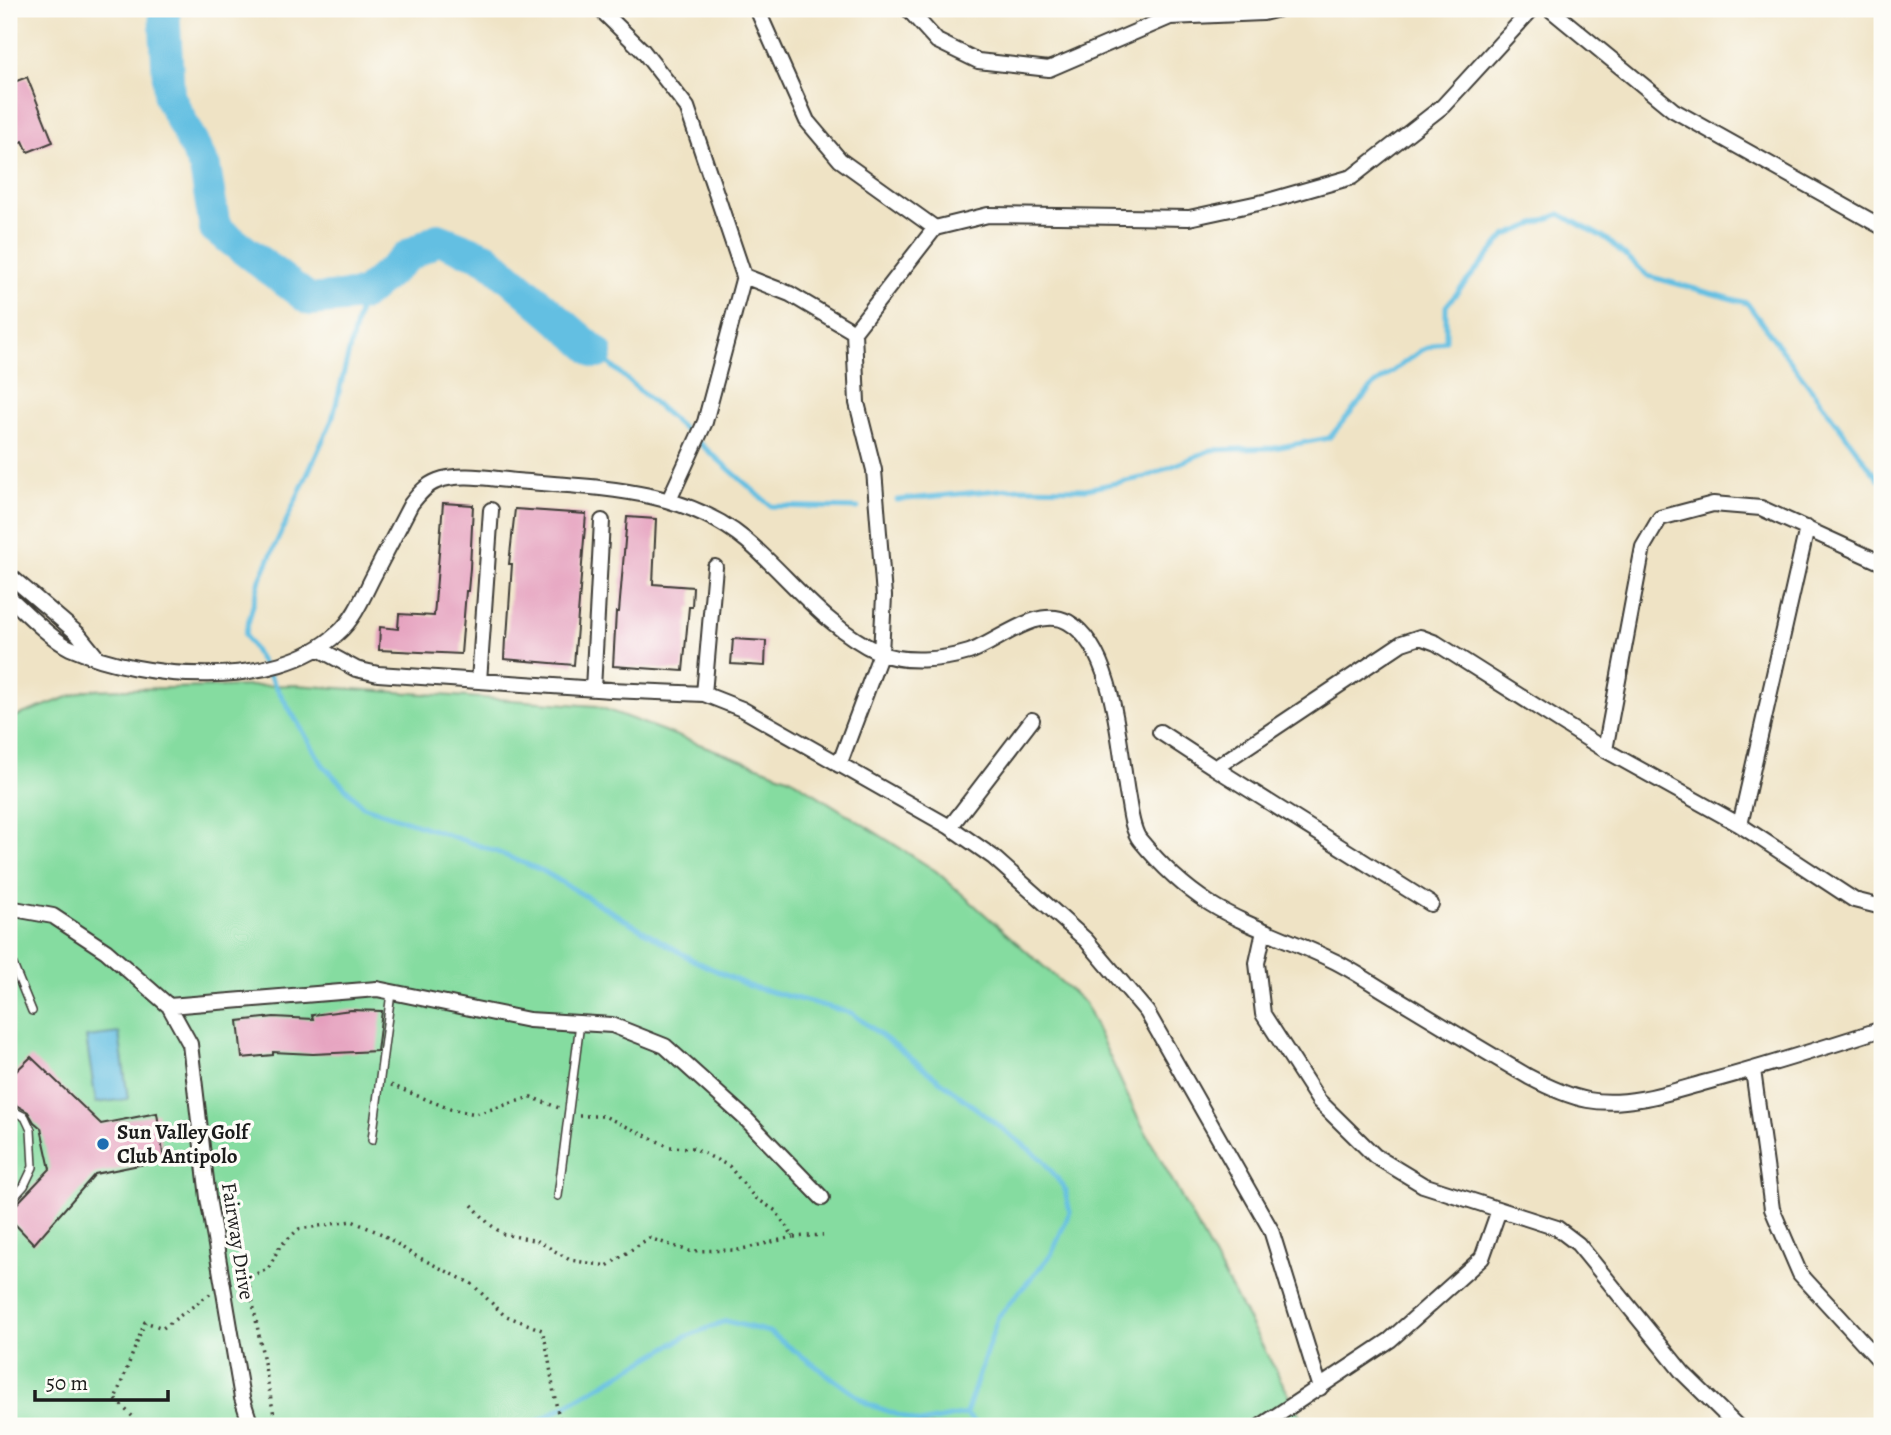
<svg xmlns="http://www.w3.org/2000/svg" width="1891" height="1435" font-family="Alegreya,serif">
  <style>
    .green { fill: #85dca0; stroke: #507c5e; stroke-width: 2 }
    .water { fill: #64bfe2; stroke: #406e7f; stroke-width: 2 }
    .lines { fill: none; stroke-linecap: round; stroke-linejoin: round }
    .stream { stroke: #64bfe2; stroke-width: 5 }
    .river { stroke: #64bfe2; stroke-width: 32 }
    .building { fill: #e59fbd }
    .lane-casing { stroke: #3c3a35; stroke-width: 10 }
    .street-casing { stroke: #3c3a35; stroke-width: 18 }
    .path { stroke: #3c3a35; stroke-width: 3.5; stroke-dasharray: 2 5; stroke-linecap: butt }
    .lane { stroke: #fff; stroke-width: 7 }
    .street { stroke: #fff; stroke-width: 14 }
    .poi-dot { fill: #1f6fb2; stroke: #fdfcf7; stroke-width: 2.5 }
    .labels { text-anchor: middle; stroke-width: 7; stroke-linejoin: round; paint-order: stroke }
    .poi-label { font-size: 21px; font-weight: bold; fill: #1c1c1c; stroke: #fdfcf7; text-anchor: start }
    .street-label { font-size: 21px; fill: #1c1c1c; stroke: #fdfcf7 }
  </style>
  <rect width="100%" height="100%" fill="#fdfcf7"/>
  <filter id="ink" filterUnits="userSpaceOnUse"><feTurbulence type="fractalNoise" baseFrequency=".0143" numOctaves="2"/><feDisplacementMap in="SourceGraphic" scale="14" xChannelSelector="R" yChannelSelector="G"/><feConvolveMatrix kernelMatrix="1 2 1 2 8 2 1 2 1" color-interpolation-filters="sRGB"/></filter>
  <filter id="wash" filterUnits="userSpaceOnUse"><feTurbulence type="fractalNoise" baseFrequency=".00686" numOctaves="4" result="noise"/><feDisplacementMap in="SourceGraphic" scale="28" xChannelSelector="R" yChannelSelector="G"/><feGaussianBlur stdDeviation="1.57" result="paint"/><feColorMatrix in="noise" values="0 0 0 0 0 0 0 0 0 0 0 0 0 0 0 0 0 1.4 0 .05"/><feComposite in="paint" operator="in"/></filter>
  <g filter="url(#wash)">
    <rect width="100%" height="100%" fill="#efe3c5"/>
    <path class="green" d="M295,685L597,706L790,778L936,871L1085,1003L1136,1114L1306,1426H9V719L87,690Z"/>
    <path class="water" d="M119,1033L128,1099L96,1103L86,1037Z"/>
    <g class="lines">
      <path class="stream" d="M363,295L332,420L260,579L245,635L323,765L363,806L492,850L543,871L693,960L749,986L852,1013L1042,1159L1064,1187L1070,1212L1051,1255L998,1317L966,1414
        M597,353L771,506L858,508
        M897,500L1020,488L1086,489L1146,477L1211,450L1274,448L1329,438L1373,386L1420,351L1446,340V306L1505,236L1560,214L1608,240L1648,276L1747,303L1879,480
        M966,1414L979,1426
        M530,1426L685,1337L726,1321L769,1332L868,1404L920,1423L966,1414"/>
      <path class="river" d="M164,9L169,96L205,168L215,228L310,300L363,295L408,256L438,239L487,258L597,353"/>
    </g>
    <g id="blocks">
      <path class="building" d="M27,77L53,142L28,152L23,141L9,147V121L15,119L9,104V84Z
        M443,503L473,505L470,568L468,591H466L461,654L379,650L380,627L398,629L399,614L434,616Z
        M515,509L586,514L574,665L504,659L505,638H507L512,564H509Z
        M627,517L656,519L653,584L693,587L692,607H689L683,671L613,666L616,612H619Z
        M733,639L766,641L765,666L731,664Z
        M351,1010L382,1011L377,1051L313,1054L273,1052V1055L242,1058L238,1021L274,1017L313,1019L312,1015Z
        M31,1057L101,1124L157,1113L164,1160L95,1174L34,1244L9,1218V1212L50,1169L41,1128L34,1122L28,1112L9,1101V1078Z"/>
    </g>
  </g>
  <g filter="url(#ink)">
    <use href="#blocks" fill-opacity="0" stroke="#3c3a35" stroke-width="2"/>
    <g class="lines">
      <g class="lane-casing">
        <path id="lane" d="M9,955L32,1011
          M9,1109L25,1117L31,1130L33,1167L24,1186L9,1203
          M372,1140L391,993
          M558,1196L580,1023"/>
      </g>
      <g class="street-casing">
        <path id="street" d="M600,9L643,51L687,107L744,276L705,422L669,500
          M757,9L807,121L840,160L935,228
          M908,9L937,41L978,61L1049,69L1170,17L1263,13L1279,9
          M1550,9L1673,110L1882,227
          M744,276L790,294L854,332
          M9,575L78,634L95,655
          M9,597C24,611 52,640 70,648C143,680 275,691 338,633C354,619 363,597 372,579C385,554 398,529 411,504C418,495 426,485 437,481C460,472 492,479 516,481C595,488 683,487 747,541C789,577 826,628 878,652C903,664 943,660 969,652C997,643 1037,605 1068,622C1114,648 1119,745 1127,793C1130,807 1131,829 1140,840C1159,863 1184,887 1209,903C1247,927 1292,940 1332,960C1355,971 1377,987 1400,1000C1443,1026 1486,1052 1529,1077C1548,1087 1567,1096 1588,1100C1626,1107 1668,1093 1703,1083C1764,1067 1823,1048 1882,1029
          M319,649L356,669L378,674L611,690L704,694L742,709L950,827L993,857L1086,940L1147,1012L1271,1230L1320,1388
          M479,681L491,510
          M593,689L602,521
          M704,694L715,567
          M1160,732L1215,768
          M1605,750L1643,547L1660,518L1713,504L1761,508L1882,563
          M839,765L881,653L884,596L874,470L857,403L854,332L935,228L988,215L1189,218L1268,201L1352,177L1443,106L1532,9
          M1740,825L1807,528
          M950,827L1032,720
          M1431,904L1215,768L1402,643L1420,637L1436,643L1605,750L1740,825L1854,900L1882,907
          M9,908L53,916L106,951L169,1006L190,1044L208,1198L242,1398L251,1426
          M1264,931L1257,963L1263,1014L1319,1101L1375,1156L1423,1185L1557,1228L1578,1244L1683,1373L1737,1426
          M169,1006L377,989L529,1020L612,1025L665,1046L747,1120L822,1198
          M1753,1070L1772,1209L1800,1274L1882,1363
          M1261,1426L1390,1340L1482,1258L1499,1210"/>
      </g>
      <path class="path" d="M391,1085L450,1109L476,1114L531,1097L559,1108
        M579,1116H604L670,1147L693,1148L729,1166L754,1197L776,1211L793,1237L823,1235
        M472,1205L488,1223L503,1234L538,1241L570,1260L607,1266L649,1238L689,1251L738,1250L793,1237
        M142,1426L115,1399L145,1322L163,1328L210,1294
        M276,1426L248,1277L268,1269L280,1246L299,1229L352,1221L382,1234L412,1254L472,1284L504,1315L542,1330C552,1361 551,1395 562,1426
        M657,1426L668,1424L675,1426
        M705,1426L734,1420L757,1426"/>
      <use href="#lane" class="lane"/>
      <use href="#street" class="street"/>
    </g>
  </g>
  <circle class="poi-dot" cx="103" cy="1144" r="7"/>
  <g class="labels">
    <g class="poi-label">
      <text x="117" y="1139">Sun Valley Golf<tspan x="117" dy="24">Club Antipolo</tspan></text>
    </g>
    <g class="street-label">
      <text transform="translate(238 1241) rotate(81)" y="7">Fairway Drive</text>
    </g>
  </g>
  <rect width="1891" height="1435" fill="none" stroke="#fdfcf7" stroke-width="35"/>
  <path d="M35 1390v10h133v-10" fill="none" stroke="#1c1c1c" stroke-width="3.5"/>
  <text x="46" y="1390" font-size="21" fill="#1c1c1c" stroke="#fdfcf7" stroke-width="5" paint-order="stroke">50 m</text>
</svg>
